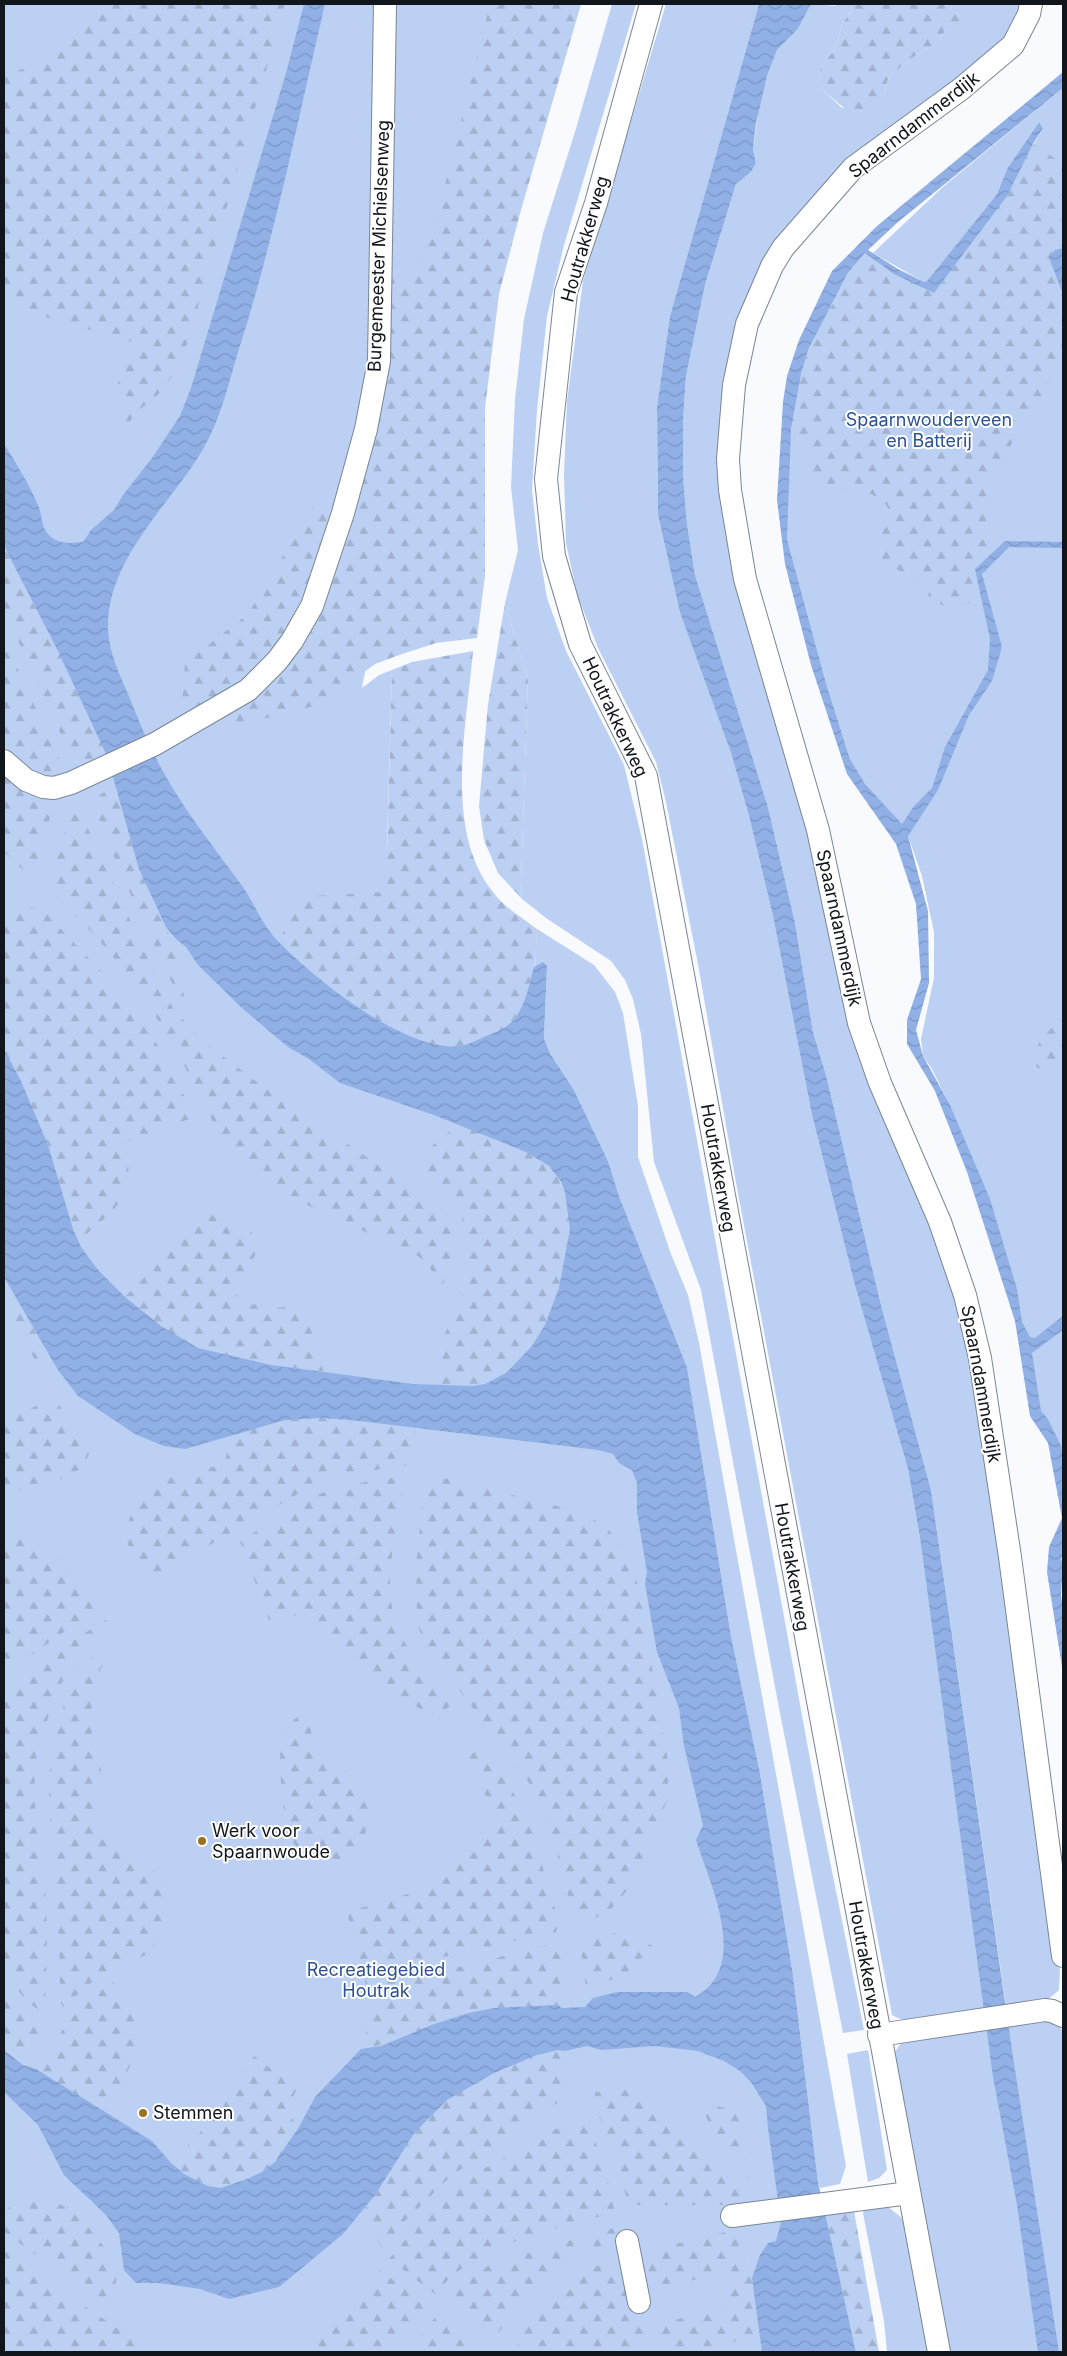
<svg xmlns="http://www.w3.org/2000/svg" width="1067" height="2356" font-family="Inter,sans-serif">
  <style>
    .green { fill: #bbd0f3 }
    .forest { fill: url(#forest-firs) }
    .water { fill: url(#water-waves) }
    .lines { fill: none; stroke-linecap: round; stroke-linejoin: round }
    .minor-casing { stroke: #7a8596; stroke-width: 24 }
    .minor { stroke: #fff; stroke-width: 22 }
    .poi-dot { fill: #9b7320; stroke: #fff; stroke-width: 2 }
    .labels { text-anchor: middle; stroke-width: 4; stroke-linejoin: round; paint-order: stroke }
    .street-label { font-size: 18px; fill: #11151c; stroke: #fff }
    .park-label { font-size: 18px; fill: #2c5293; stroke: #fff }
    .poi-label { font-size: 18px; fill: #11151c; stroke: #fff; text-anchor: start }
  </style>
  <defs>
    <pattern id="forest-firs" width="22" height="20" patternUnits="userSpaceOnUse" patternTransform="scale(1.25)"><rect width="22" height="20" fill="#bbd0f3"/><path d="M5 1l3.5 6h-7zM16 11l3.5 6h-7z" fill="#a0b2d0"/></pattern>
    <pattern id="water-waves" width="16" height="10" patternUnits="userSpaceOnUse" patternTransform="scale(1.25)"><rect width="16" height="10" fill="#90b0e6"/><path d="M0 5q4-4 8 0t8 0" fill="none" stroke="#7b96c5"/></pattern>
  </defs>
  <rect width="100%" height="100%" fill="#f8fafe"/>
  <path class="green" d="M4,4H490L362,688L379,675L392,670L387,846L645,1361L817,2352H4Z
    M612,4H636L564,245L547,316L537,410L532,490L538,544L547,598L566,651L624,765L642,839L816,1792L864,2030L843,2033L779,1708L701,1290L654,1162L641,1034L633,999L625,980L611,961L546,918L522,899L521,882L528,679L505,603L518,550L511,487L515,400L524,319L543,233L575,132Z
    M666,4H759L670,316L657,406L658,515L680,613L731,753L749,816L773,916L812,1115L854,1282L908,1469L920,1538L985,2011L911,2021L900,2019L892,2015L735,1177L698,964L666,802L656,762L598,648L577,594L566,543L564,475L567,401L583,281Z
    M811,4L853,7L842,25L835,49L820,68L819,79L825,92L842,108L883,98L889,76L916,55L933,46L947,29L951,7L944,4H1020L1014,26L997,50L808,208L729,375L750,619L921,1195L965,1323L1060,1972L1059,1990L1045,2002L1006,2006L931,1490L881,1305L826,1075L813,1032L795,923L768,807L695,575L687,524L683,475V422L686,376L705,285L736,184L751,172L756,163L753,149L759,106L767,76L777,50L798,29Z
    M1063,88V248L1055,250L1063,294V1483L1057,1449L1038,1419L1033,1364L963,1142L952,1110L932,1069L923,1056L921,1039L934,978V932L922,876L908,836L862,781L850,759L826,683L787,539V479L790,440L809,348L848,273L865,253L934,293L1034,144L1043,128L1039,122L1007,169L997,194L927,281L924,282L873,253L944,186Z
    M537,929L594,965L615,992L623,1013L638,1106V1157L671,1254L688,1295L699,1343L846,2166L840,2184L820,2188L818,2182L793,1975L760,1773L731,1636L687,1367L619,1196L608,1161L574,1090L551,1055L544,1039L547,966L535,967Z
    M1041,2018L1057,2024L1063,2031V2352H947L893,2055L901,2043Z
    M868,2050L887,2170L879,2178L868,2182L847,2054Z
    M887,2206L903,2219L930,2352H887L884,2321L863,2213L864,2209Z"/>
  <path class="forest" d="M102,4H285L182,362C169,381 157,402 135,411L127,429L120,405L113,395L136,343L28,312L18,301L4,294V78L57,51Z
    M490,4H581L521,210L499,294L485,408V576L477,638L436,643L402,654L375,664L321,704L237,726L226,719L258,693L289,659L383,366L392,278L416,273L433,233Z
    M834,4H944L951,7L963,26L947,29L933,46L916,55L889,76L883,98L873,112L854,116L825,92L819,79L820,68L835,49L842,25L853,7L840,9Z
    M1033,144L1059,161L1063,170V260L1060,268L1063,276V354L1033,411L990,477L986,527L998,562L969,603L952,610L928,598L930,584C917,577 887,569 881,556C870,532 909,512 873,495C857,487 834,491 816,486L808,472L809,445L790,440C794,366 820,311 870,257L894,274L934,293L1007,196Z
    M315,503L336,511L317,570L287,635L241,684L208,709L182,703L185,663L248,614Z
    M4,546L57,649L107,756L97,759L79,769L73,762L24,652L4,617Z
    M505,603L528,679L521,882L522,899L498,873L484,840L479,806L488,704Z
    M4,639L66,774L46,782L4,752Z
    M473,651C467,724 443,831 493,892C504,907 522,918 537,929C536,958 535,996 514,1019C506,1028 495,1032 485,1037C477,1040 468,1045 460,1046C402,1053 318,978 278,941L298,907L314,896L386,892L392,670L412,662Z
    M4,772L56,797L35,868L28,874L4,852Z
    M115,786L139,869L166,927L178,962L185,1002L173,985L122,876L91,800Z
    M78,807L156,976L174,1010L202,1040L278,1098L442,1207L452,1231L453,1267L445,1279L438,1299C437,1285 436,1275 427,1264C413,1249 388,1242 370,1234C327,1215 280,1195 245,1163C212,1133 197,1086 174,1047C142,991 102,936 52,894L51,883L70,811Z
    M24,907L43,910L128,1000L150,1031L195,1117L130,1140L125,1146C138,1198 114,1210 78,1241L48,1145L21,1081L4,1049V926Z
    M1063,1019V1061L1047,1072L1034,1066L1040,1038Z
    M459,1125C482,1134 532,1149 549,1166C596,1212 554,1340 505,1373C484,1387 463,1387 440,1386L445,1333L462,1303L467,1274V1240L460,1209L453,1196L414,1171L436,1141Z
    M214,1214C233,1222 253,1226 260,1247L234,1291L245,1305L268,1304L278,1308L291,1306L301,1309L309,1319L314,1344L324,1372C287,1367 230,1362 197,1347C170,1335 147,1316 125,1297L202,1219Z
    M21,1307L51,1359L43,1369L39,1367L15,1325L14,1317Z
    M51,1399L60,1406L74,1432L84,1441L89,1453L84,1467L62,1478L4,1495V1421Z
    M321,1418L416,1428L411,1463L402,1467L351,1472L324,1479L147,1581L129,1547L124,1532L140,1494L158,1482L190,1471L218,1466L226,1458L227,1453L223,1437L285,1420Z
    M435,1476L585,1513L608,1529L627,1553L638,1585L669,1767L667,1801L631,1886L611,1909L582,1926L575,1923L557,1852L538,1797L527,1780L442,1667L426,1644L417,1625L416,1565L423,1498L427,1482Z
    M399,1477L404,1485C397,1526 381,1586 397,1626C409,1656 432,1681 451,1706L439,1714L431,1715L405,1700L314,1626L305,1614L269,1620L240,1541L319,1494L347,1485Z
    M4,1534C51,1544 75,1569 100,1609L64,1632L10,1670L4,1677Z
    M113,1615L108,1633L87,1650L65,1676L38,1742L34,1787L37,1835L45,1886L47,1931L45,2014C28,2005 14,1987 4,1970V1694L53,1654Z
    M98,1650L106,1656L97,1678L95,1698L90,1713L93,1726L90,1745L98,1758L101,1769L92,1817L93,1826L103,1838L161,1875L169,1885V1899L152,1952L98,1977L63,2007L60,2001C60,1964 59,1928 56,1891C49,1801 34,1725 98,1650Z
    M300,1715L310,1722C312,1752 323,1752 343,1768C350,1773 356,1781 361,1788C364,1793 369,1799 370,1805C371,1821 364,1838 357,1852C352,1860 341,1867 332,1866C314,1864 298,1854 290,1837C283,1822 277,1755 282,1739C285,1730 292,1720 300,1715Z
    M478,1751H485L513,1792L533,1834L559,1922L556,1932L443,1957L361,1962L347,1912L438,1885L486,1840L492,1828L493,1816L484,1791L467,1763L470,1754Z
    M621,1931L653,1946L624,1976L586,1987L580,1943Z
    M560,1942L562,1948L560,1978L562,2008L558,2005C520,2007 483,2007 447,2019C418,2029 392,2044 361,2049L371,2018L364,1973L455,1968Z
    M113,1982L134,2018L139,2045L120,2089L99,2110L36,2069C60,2036 76,2002 113,1982Z
    M4,1990L43,2037L23,2065L4,2050Z
    M558,2050L565,2051V2099L535,2116L488,2153L453,2174L402,2224L382,2248L367,2219L365,2208C384,2184 397,2156 415,2132C449,2088 506,2064 558,2050Z
    M254,2056L297,2089L286,2110L299,2127C291,2138 284,2152 275,2162C266,2171 253,2177 241,2182C211,2192 195,2183 171,2163L199,2134Z
    M625,2090H636L659,2107L728,2183L749,2201L722,2205H628L617,2158L596,2110L595,2092L611,2093Z
    M694,2099L738,2112L748,2181Z
    M588,2122L604,2165L615,2212C555,2230 476,2242 435,2294L389,2259L425,2216L451,2190L478,2172L556,2129Z
    M40,2196C47,2199 55,2201 61,2205C80,2214 113,2252 116,2273C118,2283 111,2296 106,2305L4,2232V2211L15,2203Z
    M854,2211L879,2352H856L824,2214Z
    M617,2227L619,2241C601,2246 580,2250 564,2260C537,2278 517,2306 499,2332L489,2328L450,2299L470,2277L493,2263Z
    M734,2230L752,2278L759,2336L704,2348L678,2351L657,2341L652,2325L731,2307L724,2273L643,2292L633,2254Z
    M4,2247L65,2293L153,2352H4Z
    M622,2258L641,2320L647,2349L652,2352H521L517,2349C518,2339 526,2331 532,2322C555,2292 583,2265 622,2258Z
    M380,2270L426,2305L388,2352H304C323,2344 364,2288 380,2270Z
    M438,2314L480,2341L487,2351L486,2352H407Z"/>
  <path class="water" d="M304,4H325C298,119 275,236 239,349C228,384 221,419 202,451C169,506 106,560 108,629C109,652 119,673 128,694C139,721 150,749 165,775C187,814 216,850 243,887C254,903 262,924 276,939C312,977 405,1053 461,1046C469,1044 478,1040 486,1036C496,1032 508,1027 515,1018C526,1004 529,985 534,967L543,962L547,966L544,1039L551,1055L574,1090L608,1161L619,1196L687,1367L731,1636L760,1773L793,1975L818,2182L856,2352H762L752,2278L760,2255L768,2243L776,2241L781,2222L768,2128L766,2106L751,2082L740,2071L724,2061L698,2051L655,2046L601,2050L587,2046L565,2051L558,2050L537,2055L494,2073L447,2100L415,2132L375,2195L343,2234L279,2287L229,2299L200,2289L159,2283H136L124,2270L119,2233L106,2215L64,2175L38,2125L4,2092V2050L23,2065L36,2069L152,2141L171,2163L184,2174L208,2186L221,2188L247,2179L262,2172L275,2162L299,2127L315,2097L361,2049L381,2046L434,2024L469,2013L494,2008L558,2005L562,2008L585,2007L593,1998L617,1992H687L695,1997C751,1967 710,1884 696,1840L703,1825L684,1746L679,1708L657,1652L645,1584L647,1572L637,1512V1483L632,1470L619,1463L613,1454L598,1450L351,1420L321,1418L285,1420L185,1449L164,1446L135,1434L78,1396L58,1370L4,1277V1049L21,1081L48,1145L73,1229L81,1247L98,1270L125,1297L161,1326L198,1348L271,1365L324,1372L413,1384L473,1386L485,1384L506,1373L532,1346L545,1325L559,1288L570,1229L565,1193L561,1182L549,1166L526,1152L434,1115L340,1083L309,1059L288,1047L243,1009L198,965L186,947L176,939L166,927L139,869L107,756L57,649L4,546V444C16,463 29,484 38,505C43,516 40,527 50,536C60,545 72,543 83,542L91,530L114,510L123,495L152,458L180,416L191,388L286,73Z
    M759,4H811L798,29L777,50L767,76L756,123L753,149L756,163L751,172L736,184L705,285L686,376L683,422V475L687,524L695,575L768,807L795,923L813,1032L826,1075L881,1305L931,1490L1013,2057L1059,2352H1038L1017,2205L993,2077L920,1538L908,1469L854,1282L812,1115L773,916L749,816L731,753L680,613L658,515L657,406L670,316Z
    M1063,72V88L898,222L868,250L898,269L924,282L927,281L997,194L1007,169L1039,122L1043,128L1033,144L1007,196L934,293L894,274L865,253L848,273L809,348L801,374L791,429L787,539L826,683L850,759L865,784L902,824L914,806L932,788L945,747L988,670L990,639L975,569L1005,541L1063,542V548L1009,547L982,574L1002,647L992,681L969,715L938,790L908,836L928,911L929,983L916,1030L923,1056L950,1105L990,1199L1017,1289L1022,1322L1030,1337L1035,1338L1063,1316V1330L1032,1353L1041,1411L1048,1419L1061,1446L1063,1458V1554L1061,1560L1063,1561L1061,1595L1063,1609V1673L1047,1572L1049,1547L1062,1518L1048,1443L1030,1416L1015,1321L967,1172L935,1091L907,1044V1020L921,979L916,904L896,844L847,774L811,665L785,564L777,500L783,402L787,376L799,340L832,271L876,227L901,206Z
    M1063,248V294L1049,258L1055,250Z"/>
  <g class="lines">
    <g class="minor-casing">
      <path id="minor" d="M651,4L596,203L566,292L546,479L554,556L580,644L646,776L939,2352
        M1031,4L1029,14L1013,45L961,89L853,168L783,248L772,266L747,324L734,385L728,459L730,490L745,579L818,830L859,1023L880,1083L940,1222L965,1295L980,1358L1010,1557L1063,1956
        M4,761L26,780L43,787L54,788L71,783L155,744L248,690L277,661L292,641L312,606L343,513L366,429L379,361L385,4
        M879,2035L1045,2010L1052,2011L1063,2016
        M732,2216L909,2193
        M627,2241L639,2302"/>
    </g>
    <use href="#minor" class="minor"/>
  </g>
  <g class="poi-dot">
    <circle cx="202" cy="1841" r="5"/>
    <circle cx="143" cy="2113" r="5"/>
  </g>
  <g class="labels">
    <g class="street-label">
      <text transform="translate(914 125) rotate(-38)" y="6">Spaarndammerdijk</text>
      <text transform="translate(585 239) rotate(-74)" y="6">Houtrakkerweg</text>
      <text transform="translate(379 246) rotate(-88)" y="6">Burgemeester Michielsenweg</text>
      <text transform="translate(615 717) rotate(65)" y="6">Houtrakkerweg</text>
      <text transform="translate(839 928) rotate(78)" y="6">Spaarndammerdijk</text>
      <text transform="translate(718 1168) rotate(80)" y="6">Houtrakkerweg</text>
      <text transform="translate(981 1384) rotate(80)" y="6">Spaarndammerdijk</text>
      <text transform="translate(792 1567) rotate(80)" y="6">Houtrakkerweg</text>
      <text transform="translate(866 1965) rotate(80)" y="6">Houtrakkerweg</text>
    </g>
    <g class="park-label">
      <text x="929" y="426">Spaarnwouderveen<tspan x="929" dy="21">en Batterij</tspan></text>
      <text x="376" y="1976">Recreatiegebied<tspan x="376" dy="21">Houtrak</tspan></text>
    </g>
    <g class="poi-label">
      <text x="212" y="1837">Werk voor<tspan x="212" dy="21">Spaarnwoude</tspan></text>
      <text x="153" y="2119">Stemmen</text>
    </g>
  </g>
  <rect width="1067" height="2356" fill="none" stroke="#11151c" stroke-width="10"/>
</svg>
